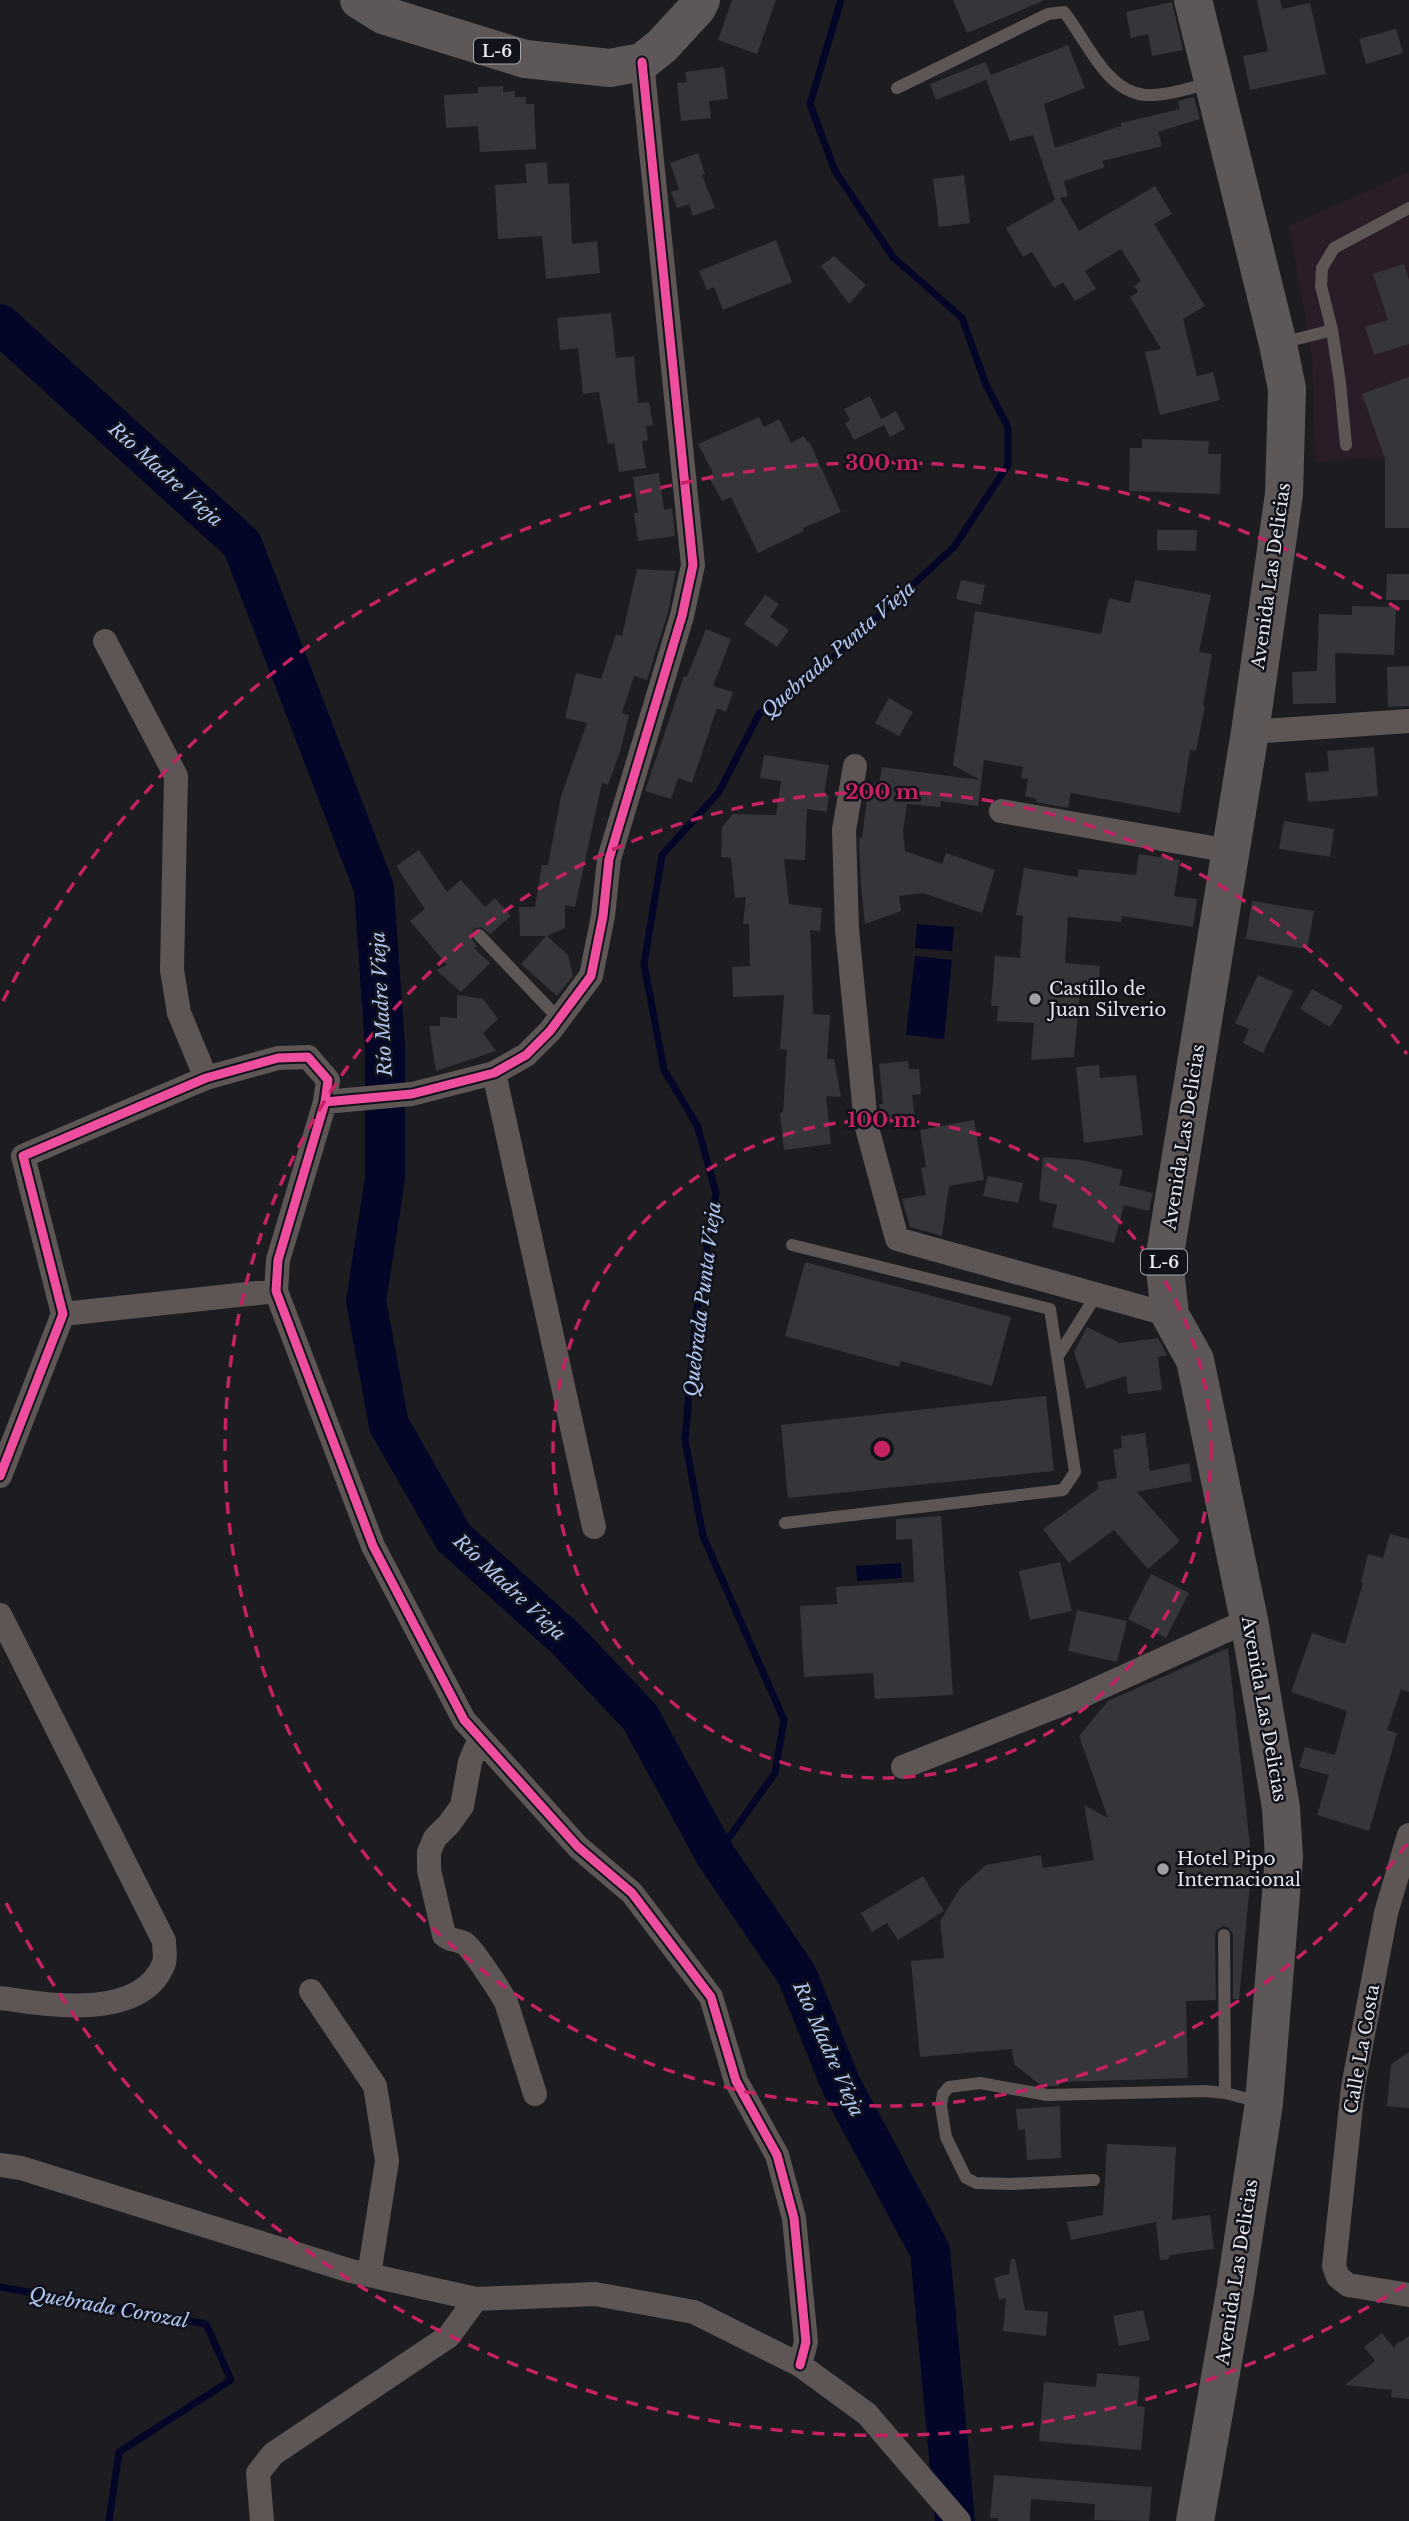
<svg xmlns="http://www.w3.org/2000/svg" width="1409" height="2521" font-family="'Libre Baskerville',serif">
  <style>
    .education { fill: #2a1d27 }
    .water { fill: #030627 }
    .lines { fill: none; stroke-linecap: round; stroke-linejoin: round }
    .stream { stroke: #030627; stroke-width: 7 }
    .river { stroke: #030627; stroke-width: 40 }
    .building { fill: #36353a }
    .service { stroke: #5d5655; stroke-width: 12 }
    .minor { stroke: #5d5655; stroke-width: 24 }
    .primary { stroke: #5e5757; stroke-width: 38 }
    .cycleway-casing { stroke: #11121a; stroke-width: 13 }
    .cycleway { stroke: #ef4d9e; stroke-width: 9 }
    .ring { fill: none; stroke: #c42262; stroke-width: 3.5; stroke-dasharray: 12 9 }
    .poi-dot { fill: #9fa0a6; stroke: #11121a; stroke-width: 2.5 }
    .labels { text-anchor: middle; stroke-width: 5; stroke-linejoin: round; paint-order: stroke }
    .shield { fill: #11121a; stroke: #a5a7ae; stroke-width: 2 }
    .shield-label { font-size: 16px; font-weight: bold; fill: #e5e7ed }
    .street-label { font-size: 18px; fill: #e5e7ed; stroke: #11121a }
    .poi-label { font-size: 18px; fill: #e5e7ed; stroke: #11121a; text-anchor: start }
    .water-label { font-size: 19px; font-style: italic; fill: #b0c7f1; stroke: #11121a }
    .centre { fill: #c42262; stroke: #11121a; stroke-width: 3.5 }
    .ring-label { font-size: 21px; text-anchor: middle; font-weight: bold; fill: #c42262; stroke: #11121a; stroke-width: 5; stroke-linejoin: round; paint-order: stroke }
  </style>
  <rect width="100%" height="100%" fill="#1c1c21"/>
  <path class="education" d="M1409,172V456L1315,462L1312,356L1289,226Z"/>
  <path class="water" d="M917,924L954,927L952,951L915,948Z
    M915,956L952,960L944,1039L906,1035Z
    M901,1563L902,1578L857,1581L856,1566Z"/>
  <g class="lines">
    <path class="stream" d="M716,1856L775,1773L784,1720L703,1536L685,1440L696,1315L716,1193L697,1125L664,1070L644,964L662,855L719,792L759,714L811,678L954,547L1008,465V427L986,385L962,318L893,257L835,171L810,104L841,0
      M0,2287L206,2324L231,2380L119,2452L109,2521"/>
    <path class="river" d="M0,324L242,544L374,888L385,1047V1179L366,1301L389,1425L454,1538L565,1638L640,1717L716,1856L797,1975L841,2085L930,2251L955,2521"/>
  </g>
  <path class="building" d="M732,0H776L757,54L718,40Z
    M953,0H1045L967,33Z
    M1257,0H1280L1282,9L1310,3L1326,74L1250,90L1243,56L1268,51Z
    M1172,2L1183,50L1152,56L1148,34L1131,38L1126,12Z
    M1396,29L1403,53L1366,64L1359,39Z
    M1068,45L1085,88L1044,104L1055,148L1121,126V123L1180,109L1178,101L1194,97L1200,119L1158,132L1162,146L1102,161L1105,167L1064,181L1068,196L1060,198L1079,231L1155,186L1172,214L1154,224L1205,306L1183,319L1197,376L1213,372L1220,400L1160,415L1145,352L1161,349L1130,297L1138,292L1134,286L1141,281L1121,249L1085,271L1096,289L1075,301L1063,282L1054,288L1032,252L1023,257L1006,228L1055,200L1033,135L1010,141L986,80L936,100L930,84L985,62L991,75Z
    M724,67L728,99L709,101L711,118L681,121L677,83L687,82L685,72Z
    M503,86V92L515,91V97H526V104H534L536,149L480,152L478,126L446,128L444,95L478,93V87Z
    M698,153L705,174L702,175L715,208L693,216L689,204L677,208L671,192L679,189L670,163Z
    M547,162L548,184L569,183L572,244L597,241L600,273L546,279L542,236L498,239L495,185L527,183L525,164Z
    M964,175L970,223L939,227L933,179Z
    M776,240L792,282L723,310L714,287L707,290L699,271Z
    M834,256L866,285L849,304L821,266Z
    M1404,264L1409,280V344L1374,355L1365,327L1388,320L1373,274Z
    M611,313L616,358L634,356L638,403L649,402L653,425L646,426L648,440L642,441L646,468L619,472L614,443L608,444L599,392L583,394L578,348L560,350L557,318Z
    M1409,377V528H1385V459L1362,394Z
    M870,396L881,419L896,411L905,429L890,437L884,425L854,440L845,423L850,420L844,409Z
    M759,417L764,427L779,419L791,443L804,436L807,442L809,441L841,512L803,528L804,531L758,553L731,497L722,501L708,476L713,473L698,444Z
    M1142,439L1209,441L1208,454H1221L1220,494L1129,491L1130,448H1142Z
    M659,473L664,510L672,508L675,536L638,541L634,513H638L633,477Z
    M1157,530H1197L1196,551L1157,550Z
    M637,569L676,571L668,612L647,680L634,676L622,713L629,715L620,752L608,785L602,783L575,907L565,905V928L547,936L568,955L573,976L557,996L521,964L546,936H520L519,907H535L542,865H548L561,796L587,723L565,718L576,673L601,679L616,634L622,636Z
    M1387,574H1409V600H1386Z
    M961,580L985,585L981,605L956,599Z
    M1135,580L1211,595L1199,652L1212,654L1203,706H1205L1196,751L1190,750L1180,813L1071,793L1068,808L1036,802V799L1025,796L1028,779L1021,778L1023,767L984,760L978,806L941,801L940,807L907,804L903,831L905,851L942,864L946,853L995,870L982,913L923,893L899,896L901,911L865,924L861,887L859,838H862L869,783L879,784L882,767L980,780L953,765L975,611L1101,634L1109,598L1130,603Z
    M765,595L779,604L770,617L789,630L777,647L744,624Z
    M1352,606L1396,607L1394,655L1335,653L1336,703L1293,704L1292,672L1317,671L1319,614L1352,615Z
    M706,629L731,639L713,686L733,692L726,712L717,708L692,783L678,778L671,799L645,791L684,676L687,677Z
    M1409,666V706L1388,707L1387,667Z
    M889,698L913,712L899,736L875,723Z
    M1374,747L1378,796L1308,802L1305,773L1329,771L1327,751Z
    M764,755L829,765L824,794L829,795L827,812L807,809L805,860L784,859L789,904L822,908L820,931L810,930L811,945H809H811L813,1014L830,1015L827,1059H834L841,1097L826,1096L831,1144L784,1150L780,1113L783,1112L787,1050L780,1049L784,995L733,997L732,967L750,966L749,924H743L746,897L735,898L731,858L721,857L722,827L733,814L776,815L781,781L760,778Z
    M1284,821L1334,829L1330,857L1279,849Z
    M419,850L447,892L461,880L485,907L495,898L511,916L490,934L481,927L473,929L471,938L477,946L474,948L490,963L461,992L436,970L447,965L410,921L425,909L396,866Z
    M1139,854L1180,860L1174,896L1197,899L1193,927L1122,916L1121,922L1068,917L1065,963L1100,966L1098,992L1080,991L1074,1057L1031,1060L1034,1023L997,1021L998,1006H991L995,956L1020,958L1023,916L1016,915L1024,868L1078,877V869L1136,875Z
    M1252,901L1314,911L1307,949L1246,939Z
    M1258,975L1293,991L1263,1053L1243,1043L1249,1029L1235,1023Z
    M1312,989L1343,1006L1330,1027L1300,1009Z
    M457,995L483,999L498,1019L483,1033L496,1051L436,1071L429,1026H440V1017L457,1018Z
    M908,1061L909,1069H919L921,1094L912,1095L916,1127L896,1130L895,1123L882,1124L879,1104H883L879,1064Z
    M1099,1065L1100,1078L1136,1075L1143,1135L1084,1143L1076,1067Z
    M974,1120L984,1180L949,1186L942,1236L910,1227L902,1199L926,1195L921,1168L926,1167L920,1130Z
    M1043,1157L1081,1160L1123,1170L1119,1185L1153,1193L1149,1211L1124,1205L1114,1243L1052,1227L1057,1205L1039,1200Z
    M988,1176L1023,1183L1018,1203L983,1196Z
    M805,1262L1011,1317L992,1386L901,1361L899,1367L785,1336Z
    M1087,1327L1120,1343L1158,1338L1167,1355L1158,1357L1162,1390L1128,1394L1126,1376L1086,1389L1074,1352Z
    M1046,1396L1054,1471L788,1498L781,1425Z
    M1145,1433L1150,1471L1189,1463L1192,1481L1137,1492L1180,1541L1148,1569L1114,1530L1069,1563L1043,1529L1099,1488L1097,1482L1117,1478L1113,1450L1122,1448L1121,1436Z
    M941,1516L953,1695L875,1699L873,1673L804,1677L800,1606L837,1604L836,1587L914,1582L912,1539L896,1540V1519Z
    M1390,1534L1409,1539V1692L1401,1689L1387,1730L1397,1733L1369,1831L1317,1815L1329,1775L1299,1767L1305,1747L1335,1755L1347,1711L1291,1692L1312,1633L1345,1644L1363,1583L1361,1582L1368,1554L1383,1558Z
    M1060,1562L1072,1611L1030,1620L1019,1571Z
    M1151,1574L1189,1593L1166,1638L1128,1619Z
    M1077,1610L1127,1621L1117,1662L1068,1651Z
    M1228,1648L1252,1863L1239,1999H1233V1934L1229,1928L1223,1926L1217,1930L1215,1935L1216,2000L1186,2001L1188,2078L1059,2082V2086H1048L1040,2085L1014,2064L1012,2049L920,2057L911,1961L944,1958L940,1921L960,1888L986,1865L1041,1855L1043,1868L1094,1860L1084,1805L1108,1818L1079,1736L1108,1701Z
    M923,1876L944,1911L898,1940L887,1923L872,1932L861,1913Z
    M1409,2052V2108L1387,2106L1391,2064Z
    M1060,2106L1061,2158L1027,2160L1025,2129L1018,2130L1016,2109Z
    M1107,2144L1176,2147L1172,2220L1210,2215L1214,2249L1170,2255L1169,2259L1160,2260L1156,2222L1071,2240L1067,2222L1103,2215Z
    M1011,2259H1015L1025,2310L1048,2312L1046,2336L1003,2331L1006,2298L999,2300L994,2278L1009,2274Z
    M1143,2310L1150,2340L1119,2346L1113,2316Z
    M1382,2333L1394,2348L1398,2342H1401L1409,2336V2399L1391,2397L1392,2390L1345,2385L1375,2361L1364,2347Z
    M1097,2373L1140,2377L1137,2406L1145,2407L1141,2450L1039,2441L1044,2382L1096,2387Z
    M994,2475L1152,2487L1149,2521L1094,2520L1095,2504L1031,2499L1030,2521H998V2518H990Z"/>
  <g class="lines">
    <path class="service" d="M897,88L1048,14L1064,12C1086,39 1105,91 1145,95C1166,96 1190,88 1210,83
      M1282,343L1332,330
      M1346,445L1340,383L1332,330L1321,286L1322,268L1334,248L1409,208
      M479,935L559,1019
      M1058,1356L1097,1294
      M785,1523L1063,1490L1075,1472L1050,1309L792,1245
      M1224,1935L1225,2093L1260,2102
      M1094,2180L1010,2184L976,2183L966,2178L946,2137L941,2106L943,2094L949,2087L980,2083L1047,2095L1205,2091L1225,2093"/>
    <path class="minor" d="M105,641L176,776L172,970L179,1013L206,1078
      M1250,732L1409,721
      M855,766L844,830L847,929L866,1124L897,1239L1170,1315
      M1001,811L1230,851
      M494,1073L594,1527
      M325,1102L412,1094L494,1073L526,1055L550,1031L591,976L603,916L609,859L682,616L693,565L642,62
      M63,1314L276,1291
      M0,1476L63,1314L23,1156L206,1078L278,1058L308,1057L328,1080L325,1102L278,1260L276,1291L373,1546L464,1720L578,1847L632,1893L711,1997L736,2081L777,2155L794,2218L806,2342L800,2365
      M0,1615L164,1941C164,1948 166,1957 164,1963C142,2021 48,2005 0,1998
      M480,1738L470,1762L462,1806L449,1824L435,1838L429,1852V1870L444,1935C450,1941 456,1939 464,1943C473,1949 500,1991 506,2002L535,2094
      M903,1767L1075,1699L1249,1620
      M1409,1835L1386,1913L1353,2087L1334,2266L1338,2277L1348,2285L1409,2295
      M311,1991L375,2086L387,2161L369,2275
      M0,2165L21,2168L351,2271L476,2299L595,2294L694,2312L800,2365L867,2414L959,2521
      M262,2521L258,2473L273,2454L449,2336L476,2299"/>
    <path class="primary" d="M359,0L383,15L525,59L610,68L642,62L662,46L697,8L701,0
      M1193,0L1278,344L1287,389L1284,494L1250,732L1164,1260L1170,1315L1195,1360L1249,1620L1281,1808L1284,1857L1264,2103L1235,2292L1195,2521"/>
    <g class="cycleway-casing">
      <path id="cycleway" d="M325,1102L412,1094L494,1073L526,1055L550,1031L591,976L603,916L609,859L682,616L693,565L642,62
        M0,1476L63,1314L23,1156L206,1078L278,1058L308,1057L328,1080L325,1102L278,1260L276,1291L373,1546L464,1720L578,1847L632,1893L711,1997L736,2081L777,2155L794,2218L806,2342L800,2365"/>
    </g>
    <use href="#cycleway" class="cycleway"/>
  </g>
  <g class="ring">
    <circle cx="882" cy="1449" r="329"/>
    <path d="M1407 1844A657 657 0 1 1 1407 1054"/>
    <path d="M1405 2285A986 986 0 0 1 3 1897M3 1001A986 986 0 0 1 1405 613"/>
  </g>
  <g class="poi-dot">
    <circle cx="1035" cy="999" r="7"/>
    <circle cx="1163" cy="1869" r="7"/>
  </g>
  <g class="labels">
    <g class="shield">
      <rect x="474" y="38.5" width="46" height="25" rx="5"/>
      <rect x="1141" y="1249.5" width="46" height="25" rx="5"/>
    </g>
    <g class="shield-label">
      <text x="497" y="57">L-6</text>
      <text x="1164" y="1268">L-6</text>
    </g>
    <g class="street-label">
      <text transform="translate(1271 576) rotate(-82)" y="6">Avenida Las Delicias</text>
      <text transform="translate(1184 1137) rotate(-81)" y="6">Avenida Las Delicias</text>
      <text transform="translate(1264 1709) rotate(80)" y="6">Avenida Las Delicias</text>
      <text transform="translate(1362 2049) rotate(-80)" y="6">Calle La Costa</text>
      <text transform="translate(1237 2272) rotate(-81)" y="6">Avenida Las Delicias</text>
    </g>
    <g class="poi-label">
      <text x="1049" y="995">Castillo de<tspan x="1049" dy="21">Juan Silverio</tspan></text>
      <text x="1177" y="1865">Hotel Pipo<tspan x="1177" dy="21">Internacional</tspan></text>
    </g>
    <g class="water-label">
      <text transform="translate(166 474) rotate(42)" y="7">Río Madre Vieja</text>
      <text transform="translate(838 649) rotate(-41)" y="7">Quebrada Punta Vieja</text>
      <text transform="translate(381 1004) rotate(-93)" y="7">Río Madre Vieja</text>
      <text transform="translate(702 1299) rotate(-83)" y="7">Quebrada Punta Vieja</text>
      <text transform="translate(510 1587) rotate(43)" y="7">Río Madre Vieja</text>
      <text transform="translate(829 2049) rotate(66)" y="7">Río Madre Vieja</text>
      <text transform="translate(109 2307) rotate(10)" y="7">Quebrada Corozal</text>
    </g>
  </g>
  <circle cx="882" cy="1449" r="10" class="centre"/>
  <g class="ring-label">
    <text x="882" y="470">300 m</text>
    <text x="882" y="799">200 m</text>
    <text x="882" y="1127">100 m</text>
  </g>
</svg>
